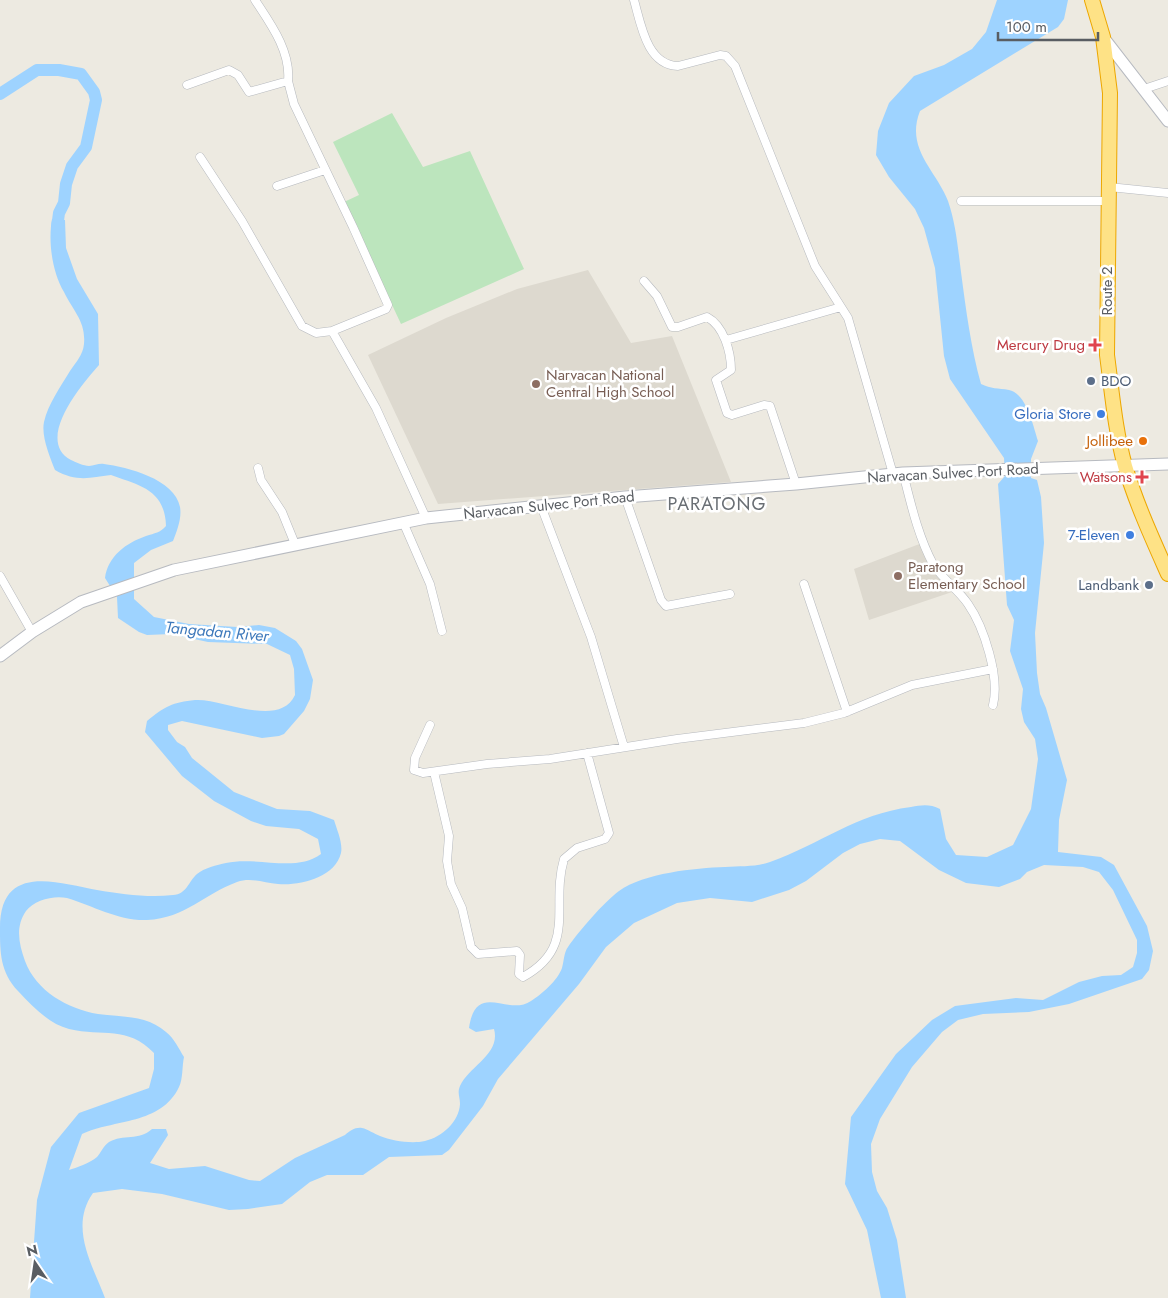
<svg xmlns="http://www.w3.org/2000/svg" width="1168" height="1298" font-family="Jost,sans-serif">
  <style>
    .education { fill: #ddd9cf }
    .green { fill: #bce5bd }
    .water { fill: #9ed3ff }
    .lines { fill: none; stroke-linecap: round; stroke-linejoin: round }
    .river { stroke: #9ed3ff; stroke-width: 12 }
    .street-casing { stroke: #b6b9be; stroke-width: 9 }
    .secondary-casing { stroke: #b7bac0; stroke-width: 13 }
    .highway-casing { stroke: #eda700; stroke-width: 16 }
    .street { stroke: #fff; stroke-width: 8 }
    .secondary { stroke: #fff; stroke-width: 11 }
    .highway { stroke: #fee286; stroke-width: 14 }
    .health-dot { fill: #e0444e; stroke: #fff; stroke-width: 2 }
    .service-dot { fill: #5c6f8a; stroke: #fff; stroke-width: 2 }
    .education-dot { fill: #8d6e63; stroke: #fff; stroke-width: 2 }
    .shop-dot { fill: #3f7fe0; stroke: #fff; stroke-width: 2 }
    .food-dot { fill: #e8710a; stroke: #fff; stroke-width: 2 }
    .labels { text-anchor: middle; stroke-width: 5; stroke-linejoin: round; paint-order: stroke }
    .street-label { font-size: 15px; fill: #595d62; stroke: #fff }
    .health-label { font-size: 15px; fill: #be3a42; stroke: #fff; text-anchor: end }
    .education-label { font-size: 15px; fill: #785e54; stroke: #fff; text-anchor: start }
    .service-label { font-size: 15px; fill: #4e5e75; stroke: #fff; text-anchor: start }
    .shop-label { font-size: 15px; fill: #366cbe; stroke: #fff; text-anchor: end }
    .food-label { font-size: 15px; fill: #c56008; stroke: #fff; text-anchor: end }
    .water-label { font-size: 16px; font-style: italic; fill: #3e79bb; stroke: #fff }
    .quarter-label { font-size: 18px; letter-spacing: 1px; fill: #6a6f74; stroke: #fff }
  </style>
  <rect width="100%" height="100%" fill="#edeae1"/>
  <path class="education" d="M588,270L631,343L672,336L731,482L438,504L368,355L446,318L517,289Z
    M922,543L944,583L955,591L869,620L854,569Z"/>
  <path class="green" d="M392,113L423,167L470,151L524,269L401,324L344,202L359,195L333,142Z"/>
  <path class="water" d="M997,0H1068L1064,19L1058,27L920,111C905,149 936,170 948,201C956,224 958,249 961,272C966,310 971,348 981,384C991,389 998,388 1009,390C1027,394 1033,426 1038,441L1031,459V478L1037,480L1041,497L1044,543L1035,633L1037,673L1040,694L1046,708L1067,780L1059,820L1058,852L1101,857L1114,865L1147,926L1153,951L1149,970L1142,979L1069,1004L1029,1012L983,1014L958,1020L942,1032L912,1067L880,1119L871,1144L872,1172L877,1191L887,1208L897,1240L906,1298H881L867,1230L845,1184L851,1117L896,1054L932,1020L955,1006L1016,998L1043,1000L1079,982L1102,976L1121,975L1133,967L1137,953V940L1113,890L1099,872L1083,867L1044,865L1027,872L1020,879L999,887L966,883L939,870L900,841L880,839L860,844L843,853L806,881L789,890L752,902L710,898L677,903L634,923L606,947L579,984L498,1079L483,1106L449,1150L442,1155L389,1157L363,1175H327L310,1182L282,1204L248,1209L229,1210L162,1194L122,1189L93,1193C69,1227 92,1264 105,1298H30L37,1200L51,1147L79,1113L149,1088L154,1069V1053C127,1025 103,1037 69,1029C49,1024 32,1006 18,991C0,972 0,952 0,928C0,863 56,882 97,890C122,894 148,898 173,895C187,894 188,882 197,874C204,868 217,865 226,863C257,856 296,873 321,854L318,839L299,829L266,826L251,821L214,801L182,776L145,732L147,721C164,707 173,702 195,700C222,698 279,729 295,695L294,669L290,655L267,644L208,642L171,634L147,635L139,632L118,618L117,597L105,578C108,556 126,543 146,536C155,533 160,533 166,526C165,489 138,485 111,475C89,478 76,482 55,470C50,457 41,436 44,422C48,404 61,386 70,371C76,362 83,355 84,344C86,321 73,311 64,292C52,272 48,241 52,219L65,220L66,248L77,279L98,314L99,365C83,383 34,440 71,460C75,462 84,466 89,466C94,466 99,463 104,464C127,467 175,479 180,507C182,518 177,531 173,541L151,550L134,563V599L154,617L189,624L237,627L259,625L275,628L296,641L302,649L313,680L310,699L304,711L284,734L279,736L262,738L182,721L168,725V730L177,742L185,747L192,758L234,792L277,809L310,811L334,820C337,830 343,843 341,853C335,878 299,886 278,884C264,883 251,877 237,882C204,894 186,918 147,920C118,921 94,906 67,898C54,895 34,900 26,911C15,927 19,944 25,961C36,991 68,1009 98,1014C121,1017 147,1015 166,1032C174,1038 179,1049 184,1057C182,1066 183,1079 179,1087C161,1125 114,1119 82,1134L69,1170C76,1168 90,1163 97,1157C101,1153 103,1146 109,1142C123,1134 139,1141 152,1129H166L168,1135L150,1163L169,1169L205,1166L249,1180L260,1181L295,1158L345,1135C350,1131 355,1127 362,1128C368,1129 374,1134 380,1136C392,1141 412,1144 425,1141C442,1137 459,1122 460,1104C460,1097 457,1093 460,1086C469,1066 501,1054 494,1029L476,1032L469,1028C476,980 508,1017 531,1001C541,995 558,980 562,968C564,961 564,952 568,947C579,931 604,902 619,891C644,873 695,868 725,867C741,866 756,867 770,862C821,844 855,814 911,807C922,805 930,804 940,809L946,839L956,855L987,857L1013,845L1031,809L1038,759L1035,739L1024,722L1021,709L1023,689L1010,651L1014,620L1007,605L998,484L1005,476L1004,458L950,379L944,356L935,268L924,228L915,209L889,177L876,155L878,131L889,103L914,76L944,65L972,49L986,32Z"/>
  <g class="lines">
    <path class="river" d="M0,94L37,70H59L81,74L94,92L96,100L86,147L72,166L66,184L64,203L59,213L57,228L59,235"/>
    <g class="street-casing">
      <path id="street" d="M634,0C641,25 647,65 678,66L720,55L726,56L735,66L815,266L848,318L893,474
        M288,81L294,104L353,227L388,305L386,309L332,331L376,408L426,518
        M187,85L229,70L238,75L249,92L288,81C291,51 270,23 255,0
        M1144,89L1168,81
        M200,157L242,221L302,326L316,333L332,331
        M277,186L325,170
        M1109,187L1168,193
        M961,201H1109
        M644,281L657,296L672,327H678L707,317C724,326 731,352 731,370L716,380L727,413L732,415L764,405L770,406L796,484
        M726,340L841,307
        M258,468L261,480L282,512L295,544
        M903,473C911,504 918,536 933,564C942,579 958,589 968,604C984,627 1000,677 993,705
        M625,497L661,600L666,606L730,594
        M541,506L591,637L624,747
        M403,522L430,584L442,631
        M0,576L32,632
        M804,584L847,712
        M430,725L415,758L414,770L423,773L487,764L550,759L677,739L804,723L844,713L912,685L993,669
        M434,772L449,836L447,861L451,884L462,908L471,947L478,954L517,951L520,955L519,974L523,977C578,947 550,906 564,859L577,848L605,839L609,833L587,753"/>
    </g>
    <g class="secondary-casing">
      <path id="secondary" d="M1103,37L1168,121
        M0,656L32,632L81,602L174,570L426,518L625,497L796,484L903,473L1168,464"/>
    </g>
    <g class="highway-casing">
      <path id="highway" d="M1092,0L1103,37L1110,93L1107,355C1112,392 1115,430 1125,466C1136,503 1152,538 1168,574"/>
    </g>
    <use href="#street" class="street"/>
    <use href="#secondary" class="secondary"/>
    <use href="#highway" class="highway"/>
  </g>
  <g class="health-dot">
    <path d="M1092.5 337.5h5v5h5v5h-5v5h-5v-5h-5v-5h5z"/>
    <path d="M1139.5 469.5h5v5h5v5h-5v5h-5v-5h-5v-5h5z"/>
  </g>
  <g class="service-dot">
    <circle cx="1091" cy="381" r="5"/>
    <circle cx="1149" cy="585" r="5"/>
  </g>
  <g class="education-dot">
    <circle cx="536" cy="384" r="5"/>
    <circle cx="898" cy="576" r="5"/>
  </g>
  <g class="shop-dot">
    <circle cx="1101" cy="414" r="5"/>
    <circle cx="1130" cy="535" r="5"/>
  </g>
  <circle class="food-dot" cx="1143" cy="441" r="5"/>
  <g class="labels">
    <g class="street-label">
      <text transform="translate(1107 291) rotate(-90)" y="5">Route 2</text>
      <text transform="translate(953 473) rotate(-3)" y="5">Narvacan Sulvec Port Road</text>
      <text transform="translate(549 505) rotate(-6)" y="5">Narvacan Sulvec Port Road</text>
    </g>
    <g class="health-label">
      <text x="1085" y="350">Mercury Drug</text>
      <text x="1132" y="482">Watsons</text>
    </g>
    <g class="education-label">
      <text x="546" y="380">Narvacan National<tspan x="546" dy="17">Central High School</tspan></text>
      <text x="908" y="572">Paratong<tspan x="908" dy="17">Elementary School</tspan></text>
    </g>
    <g class="service-label">
      <text x="1101" y="386">BDO</text>
      <text x="1139" y="590" text-anchor="end">Landbank</text>
    </g>
    <g class="shop-label">
      <text x="1091" y="419">Gloria Store</text>
      <text x="1120" y="540">7-Eleven</text>
    </g>
    <g class="food-label">
      <text x="1133" y="446">Jollibee</text>
    </g>
    <g class="water-label">
      <text transform="translate(217 631) rotate(5)" y="6">Tangadan River</text>
    </g>
    <g class="quarter-label">
      <text x="717" y="510">PARATONG</text>
    </g>
  </g>
  <g transform="translate(35 1263) rotate(347)" stroke="#ffffff" stroke-width="4" paint-order="stroke">
  <path d="M0-4L9 19L0 12L-9 19Z" fill="#595d62"/>
  <text y="-8" font-size="14" font-weight="bold" text-anchor="middle" fill="#595d62">N</text>
  </g>
  <path d="M998 32v8h100v-8" fill="none" stroke="#595d62" stroke-width="2.5"/>
  <text x="1006" y="32" font-size="15" fill="#595d62" stroke="#ffffff" stroke-width="4" paint-order="stroke">100 m</text>
</svg>
